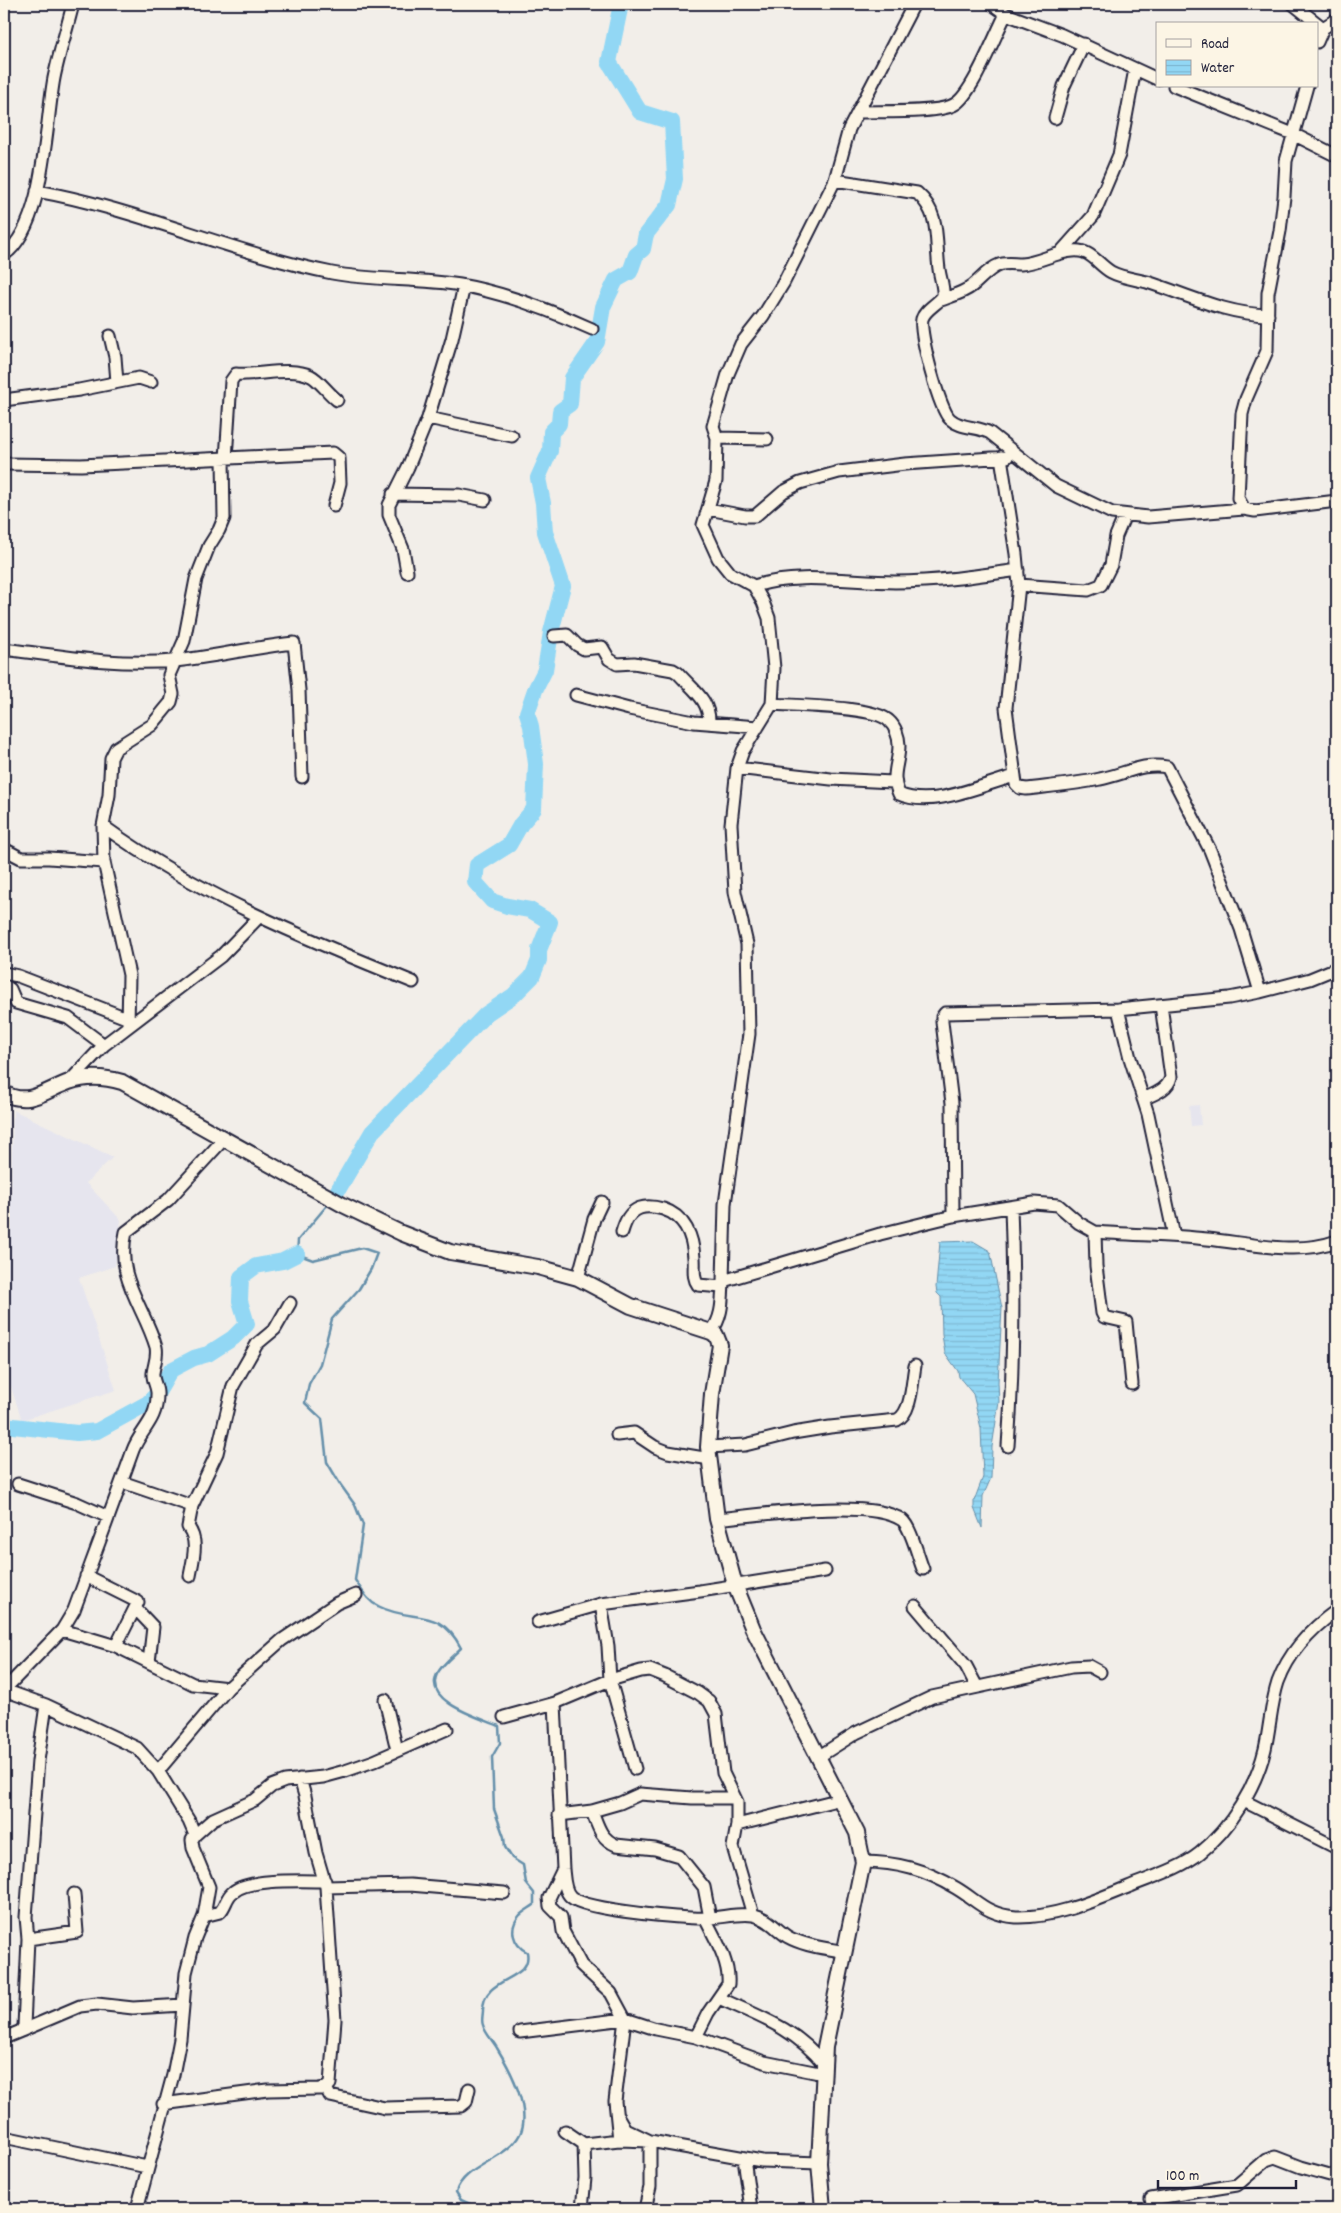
<svg xmlns="http://www.w3.org/2000/svg" width="1341" height="2213" font-family="Dekko,sans-serif">
  <style>
    .built { fill: #e6e5ee }
    .water { fill: url(#water-rules); stroke: #658faa }
    .lines { fill: none; stroke-linecap: round; stroke-linejoin: round }
    .stream { stroke: #658faa; stroke-width: 2.5 }
    .river { stroke: #92d7f4; stroke-width: 16 }
    .minor-casing { stroke: #22223b; stroke-width: 15 }
    .tertiary-casing { stroke: #22223b; stroke-width: 18 }
    .minor { stroke: #fcf5e5; stroke-width: 11 }
    .tertiary { stroke: #fcf5e5; stroke-width: 14 }
  </style>
  <defs>
    <pattern id="water-rules" width="6" height="5" patternUnits="userSpaceOnUse" patternTransform="scale(1.25)"><rect width="6" height="5" fill="#92d7f4"/><path d="M0 2.5h6" fill="none" stroke="#7eb8d2"/></pattern>
  </defs>
  <rect width="100%" height="100%" fill="#f2eee9"/>
  <filter id="ink" filterUnits="userSpaceOnUse"><feTurbulence type="fractalNoise" baseFrequency=".02" numOctaves="2"/><feDisplacementMap in="SourceGraphic" scale="10" xChannelSelector="R" yChannelSelector="G"/><feConvolveMatrix kernelMatrix="1 2 1 2 8 2 1 2 1" color-interpolation-filters="sRGB"/></filter>
  <g filter="url(#ink)">
    <path class="built" d="M1199,1105L1201,1125L1191,1126L1189,1106Z
      M13,1110L113,1157L86,1183L121,1220L115,1266L79,1278L116,1390L22,1420L4,1366V1204L11,1201Z"/>
    <path class="water" d="M973,1241L990,1251L1002,1308L998,1382L999,1402L992,1447L991,1478L983,1496L982,1528L974,1508V1501L983,1477L981,1428L973,1394L959,1377L958,1371L945,1353L942,1335L941,1297L937,1293L936,1287L940,1242Z"/>
    <g class="lines">
      <path class="stream" d="M329,1203L298,1240L297,1254L313,1260L362,1248L377,1253L371,1269L359,1289L332,1319L320,1364L309,1384L305,1403L322,1419L327,1462L340,1484L355,1505L363,1525L355,1580C362,1590 367,1601 378,1606C413,1624 439,1605 461,1648C453,1656 442,1664 437,1674C423,1702 481,1718 499,1726L500,1743L492,1757L494,1809L504,1837L505,1847L512,1858L523,1865L526,1883L534,1893V1905C530,1908 524,1911 520,1915C508,1928 513,1945 527,1952C533,1982 483,1975 483,2010C483,2015 481,2021 483,2025C485,2033 493,2041 497,2048C510,2069 532,2110 520,2134C507,2160 464,2165 456,2192L461,2200L481,2209"/>
      <path class="river" d="M338,1190L372,1132L486,1014L514,995L532,977L539,960V950L550,922L530,910L507,906L492,901L475,882L477,865L509,845L521,824L534,809L536,764L531,726L527,713L535,690L545,670L551,632L563,586L545,532L543,503L538,478L550,451L551,432L559,424L560,411L570,404L572,378L597,342L603,307L616,280L630,272L636,255L643,249L646,234L669,205L675,179L672,122L640,112L609,62L621,4
        M4,1425L77,1433L97,1431L148,1403L157,1394L171,1370L194,1358L208,1354L233,1338L247,1324L240,1301L241,1277L256,1266L283,1261L297,1254"/>
      <g class="minor-casing">
        <path id="minor" d="M992,4L1006,14L1062,35L1157,79
          M1293,4L1323,28
          M1317,42L1323,28L1337,19
          M1174,86L1293,134L1337,156
          M1307,86L1286,161L1284,197L1280,231L1268,293L1267,351L1246,399L1242,414L1238,498L1244,509L1255,511L1337,501
          M859,112C879,111 940,114 955,104C973,93 995,35 1006,14
          M1055,118L1064,86L1084,44
          M835,180L917,193C941,214 935,240 939,269C940,278 944,287 943,296C938,304 925,309 922,319C919,333 939,409 950,419C961,429 977,426 990,433L1056,486L1112,513L1148,517L1244,509
          M37,191C138,209 232,253 332,273C374,281 418,278 460,285C506,293 550,310 592,329
          M1060,253L1093,216L1119,155L1135,69
          M4,255C45,225 45,126 54,78C59,53 67,29 73,4
          M941,300C952,296 963,293 972,286C981,279 988,269 999,265C1006,262 1014,264 1021,264C1039,263 1055,252 1073,251C1091,249 1097,264 1111,272C1122,278 1136,279 1147,282C1188,295 1225,314 1268,315
          M110,336L115,357L117,382
          M4,400L79,390L139,378L151,382
          M428,418L512,436
          M717,438L767,439
          M1001,457L1016,554L1019,585L1006,708L1016,784L1020,788L1026,789C1051,786 1076,784 1100,779C1123,775 1143,762 1167,767L1210,850L1241,929L1260,992L1310,979L1337,968
          M226,459L231,381L236,374C257,376 291,366 311,376C318,379 328,393 337,400
          M4,464L81,465L333,453L339,458L340,483L334,506
          M393,494L459,495L485,500
          M708,509L745,516H755L783,492L800,483L839,472L905,464L1007,457
          M407,572L403,549L389,515V505L408,467L428,418L452,339L464,286
          M1019,585L1088,590L1101,585L1111,565L1116,536L1125,515
          M754,586C798,572 850,582 895,582C936,582 977,576 1018,570
          M554,636L567,635L577,645L584,649L602,647L609,659L617,664L634,663L673,670L678,673C693,690 710,700 709,723
          M4,649C60,656 117,666 174,661C214,657 254,647 294,643L299,690L302,777
          M576,695L629,709L694,722L758,727
          M772,704C795,706 875,706 889,721C895,726 899,737 899,745C899,765 890,774 899,794C932,809 981,785 1015,776
          M737,768L831,779L893,782
          M103,826C197,894 306,939 413,982
          M4,849L21,858H49L104,862
          M4,973L18,976L129,1019
          M4,985L10,989L16,1003L68,1018L104,1045
          M1118,1009L1130,1058L1148,1114L1174,1236
          M128,1026L129,975L104,862L103,826L109,795L111,758L116,748L152,725L171,702L173,694L169,675L184,641L196,579L209,546L219,530L224,518L223,459
          M70,1081L104,1045L221,956L259,917
          M1143,1099C1154,1094 1168,1090 1171,1077L1161,1005
          M953,1216L952,1103L942,1022V1017L945,1013L1118,1009L1229,998L1260,992
          M622,1232C625,1222 629,1212 640,1208C646,1206 656,1207 663,1209C685,1216 693,1237 694,1258C695,1268 692,1277 698,1285L722,1287
          M1095,1232L1096,1266L1102,1313L1104,1317L1126,1322L1132,1384
          M578,1278L594,1219L602,1202
          M723,1281L725,1204L749,1034L747,944L735,892L731,824L737,768L743,751L772,704L774,668L769,618L763,602L754,586L730,573L718,558L703,525L716,481L717,438L713,426L728,374L741,344L763,316L784,282L835,180L849,129L914,4
          M711,1332C723,1317 722,1300 723,1281L880,1234L953,1216L1034,1203L1058,1205L1079,1223L1095,1232C1132,1235 1170,1235 1207,1239C1249,1243 1296,1256 1337,1241
          M617,1435L634,1433L655,1447L668,1452L710,1459
          M1008,1446C1014,1366 1014,1287 1011,1207
          M708,1447L745,1445L793,1433L830,1427L897,1420C912,1413 912,1381 915,1366
          M122,1482L192,1506L217,1453L233,1386L257,1344L275,1329L290,1303
          M18,1484L77,1503L108,1517
          M717,1519C757,1515 871,1498 902,1520C911,1527 918,1557 923,1569
          M86,1576L138,1602L116,1646
          M190,1576C193,1559 199,1541 188,1527L192,1506
          M601,1604L608,1646L610,1680L635,1769
          M915,1606L966,1666L977,1687
          M136,1609L153,1627L149,1662
          M538,1622L601,1604L700,1591L825,1571
          M62,1630L116,1646L193,1684L228,1688
          M4,1690L62,1630L74,1610C94,1556 114,1503 133,1450C141,1429 157,1421 157,1395C158,1388 152,1380 153,1373C154,1364 158,1357 156,1347C144,1306 115,1278 126,1232L168,1200L223,1140
          M4,1690L46,1705L137,1748L158,1771L189,1821L195,1835
          M385,1700L397,1750
          M555,1703L563,1869C564,1878 564,1891 571,1897C587,1911 688,1919 711,1918C724,1917 740,1913 753,1915C767,1917 777,1930 788,1937C804,1946 826,1948 844,1952
          M504,1717L555,1703L610,1680L641,1671L650,1670L665,1676L698,1693L709,1701L716,1714L723,1773L737,1802V1825L733,1847L753,1915
          M818,1757L856,1733L932,1697L1071,1667L1089,1666L1100,1672
          M158,1771L228,1688L256,1663L282,1640L337,1603L356,1595
          M1244,1801L1337,1848
          M592,1811C598,1826 600,1838 616,1845L655,1849L679,1856L704,1887L710,1918
          M559,1815L592,1811L620,1803L640,1794L692,1798H735
          M737,1825L841,1799
          M863,1862C898,1862 926,1870 956,1888C978,1901 987,1915 1016,1917C1055,1918 1093,1901 1128,1887C1152,1877 1180,1869 1200,1853C1231,1828 1256,1787 1265,1749C1270,1727 1271,1703 1278,1682C1289,1652 1312,1628 1337,1610
          M563,1869L549,1898L550,1906L561,1917L563,1931L581,1965L611,1993L625,2019L615,2101L619,2140
          M326,1887L410,1885L504,1893
          M204,1916L220,1912C226,1906 226,1897 233,1892C249,1878 304,1881 325,1881
          M28,1939L77,1932L74,1894
          M719,1998C760,2017 795,2028 824,2064
          M21,2031L80,2006L97,2004L133,2008L183,2005
          M520,2032L625,2019L656,2029L696,2037L764,2062L824,2074
          M696,2037L708,2013L728,1984C730,1961 714,1937 705,1918
          M4,2038L21,2031L24,2026L28,1939L26,1917L38,1761L46,1705
          M326,2088L330,2096L385,2108L461,2106L466,2102L469,2089
          M163,2104L268,2090L319,2089L326,2088L330,2084L335,2020L326,1887L316,1853L305,1796L300,1779
          M618,2117L625,2129L650,2141V2187L645,2209
          M565,2131L584,2144L619,2140L650,2141L762,2161L819,2163
          M4,2137L147,2167
          M744,2158L751,2209
          M1151,2199L1237,2185L1266,2160L1275,2157L1301,2167L1337,2177
          M137,2209L173,2075L180,2039L186,1973L195,1938L204,1916L209,1887L193,1848L192,1840L195,1835L213,1819L255,1800L272,1786L285,1781L323,1777L345,1771L374,1761L447,1729
          M582,2209L585,2178L584,2144"/>
      </g>
      <g class="tertiary-casing">
        <path id="tertiary" d="M4,1093C29,1107 46,1090 69,1082C86,1076 105,1077 122,1082L343,1205L401,1233L450,1252L538,1267L578,1278L631,1306L711,1332L716,1335L720,1345L712,1394L708,1447L717,1519L735,1585L753,1629L857,1833L863,1862L825,2047L819,2163L823,2209"/>
      </g>
      <use href="#minor" class="minor"/>
      <use href="#tertiary" class="tertiary"/>
    </g>
  </g>
  <rect width="1341" height="2213" fill="none" stroke="#fcf5e5" stroke-width="20"/>
  <rect x="10" y="10" width="1321" height="2193" fill="none" stroke="#22223b" stroke-width="2" filter="url(#ink)"/>
  <rect x="1156" y="22" width="162" height="65" fill="#fcf5e5" stroke="#a5a1a1"/>
  <rect x="1166" y="39" width="25" height="8" fill="#fcf5e5" stroke="#a5a1a1"/>
  <text x="1201" y="48" font-size="15" fill="#22223b">Road</text>
  <rect x="1166" y="60" width="25" height="15" fill="url(#water-rules)" stroke="#a5a1a1"/>
  <text x="1201" y="72" font-size="15" fill="#22223b">Water</text>
  <path d="M1158 2180v8h138v-8" fill="none" stroke="#22223b" stroke-width="2.5"/>
  <text x="1166" y="2180" font-size="15" fill="#22223b" stroke="#fcf5e5" stroke-width="4" paint-order="stroke">100 m</text>
</svg>
